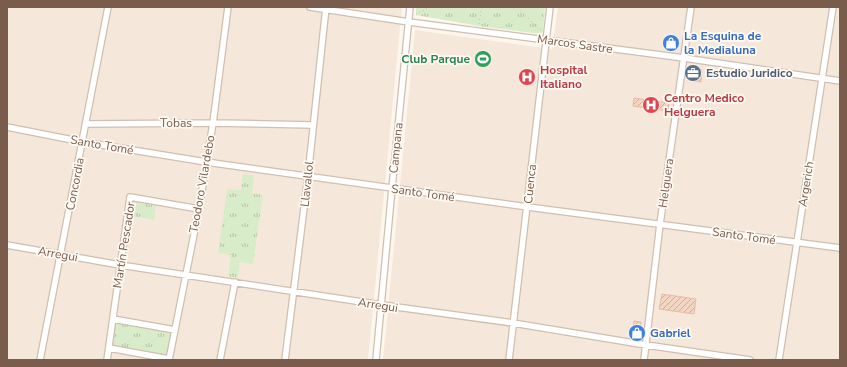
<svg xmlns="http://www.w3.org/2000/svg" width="847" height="367" font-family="'Nunito Sans',sans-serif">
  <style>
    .residential { fill: #f5e8da }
    .park { fill: url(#park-tufts) }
    .building { fill: url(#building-hatch); stroke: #e6bba3 }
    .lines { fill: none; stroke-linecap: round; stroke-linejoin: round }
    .minor-casing { stroke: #d1beb0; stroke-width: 8 }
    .path { stroke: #d9b8a5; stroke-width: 1; stroke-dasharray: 1 3; stroke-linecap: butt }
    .minor { stroke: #fff; stroke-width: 5.5 }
    .labels { text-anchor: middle; stroke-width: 3.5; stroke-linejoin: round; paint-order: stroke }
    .shop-label { font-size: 12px; font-weight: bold; fill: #366cbe; stroke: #fffaf3; text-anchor: start }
    .street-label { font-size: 12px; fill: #7a5c4d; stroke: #fffaf3 }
    .leisure-label { font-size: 12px; font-weight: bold; fill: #27864d; stroke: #fffaf3; text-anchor: end }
    .health-label { font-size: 12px; font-weight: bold; fill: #be3a42; stroke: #fffaf3; text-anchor: start }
    .service-label { font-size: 12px; font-weight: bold; fill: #4e5e75; stroke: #fffaf3; text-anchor: start }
  </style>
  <defs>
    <pattern id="park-tufts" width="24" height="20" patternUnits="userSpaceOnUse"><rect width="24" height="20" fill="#d8ecc9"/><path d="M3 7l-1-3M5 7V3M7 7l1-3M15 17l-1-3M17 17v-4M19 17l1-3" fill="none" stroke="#b4c2a5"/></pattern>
    <pattern id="building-hatch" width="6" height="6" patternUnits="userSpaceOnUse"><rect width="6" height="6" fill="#f3d5c3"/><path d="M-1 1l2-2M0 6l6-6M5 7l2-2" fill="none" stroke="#cab0a1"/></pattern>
  </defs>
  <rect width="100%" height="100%" fill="#fdf6ec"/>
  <path class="residential" d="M7,7H402L368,360H7Z
    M558,7H840V360H383L415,30L552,49Z"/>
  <path class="park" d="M416,7H545L543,31L541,34L479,26L416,15Z
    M243,174L254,175L252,193L263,195L253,264L240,262L238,278L228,276L231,255L218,253L227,189L241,190Z
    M136,202L156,206L154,220L133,216Z
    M113,319L175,330L169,359L109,348Z"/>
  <path class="building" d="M666,38L678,40L677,45L673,48L664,47Z
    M691,69L702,70L701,82L690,80Z
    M634,98L669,103L668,111L633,106Z
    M662,294L696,299L694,314L659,309Z
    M634,321L641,322L639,335L632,334Z"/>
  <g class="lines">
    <g class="minor-casing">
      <path id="minor" d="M310,7L409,22L684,58L840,81
        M86,124L213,123L313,125
        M7,127L83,142L206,162L528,207L840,248
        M7,245L120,265L382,305L513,323L646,345L750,360
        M113,319L175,330
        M109,348L169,359
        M40,360L108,7
        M107,360L130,197L199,209
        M169,360L199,209L213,123L228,7
        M220,360L235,282
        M285,360L308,176L326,7
        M376,360L392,188L410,7
        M509,360L550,7
        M644,360L660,224L691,7
        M779,360L833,7"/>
    </g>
    <path class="path" d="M517,7L539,29H541
      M416,15L429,7
      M479,24L482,7"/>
    <use href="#minor" class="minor"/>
  </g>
  <defs>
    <g id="shop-disc" transform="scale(0.9)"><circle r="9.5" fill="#3f7fe0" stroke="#fffaf3"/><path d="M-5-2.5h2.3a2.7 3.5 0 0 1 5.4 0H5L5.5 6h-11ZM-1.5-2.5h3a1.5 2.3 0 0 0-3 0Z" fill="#fff"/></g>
    <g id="stadium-disc" transform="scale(0.9)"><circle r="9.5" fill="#2e9e5b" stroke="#fffaf3"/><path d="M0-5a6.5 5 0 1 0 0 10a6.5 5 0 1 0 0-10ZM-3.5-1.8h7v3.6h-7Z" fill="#fff"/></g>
    <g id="office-disc" transform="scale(0.9)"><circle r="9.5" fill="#5c6f8a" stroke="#fffaf3"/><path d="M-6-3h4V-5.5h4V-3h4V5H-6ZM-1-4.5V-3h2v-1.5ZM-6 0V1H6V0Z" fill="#fff"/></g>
    <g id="hospital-disc" transform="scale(0.9)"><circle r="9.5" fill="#e0444e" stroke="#fffaf3"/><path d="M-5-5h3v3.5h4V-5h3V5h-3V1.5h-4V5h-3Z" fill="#fff"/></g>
  </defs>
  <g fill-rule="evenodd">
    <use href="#shop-disc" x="671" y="43"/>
    <use href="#stadium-disc" x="483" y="59"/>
    <use href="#office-disc" x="693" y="73"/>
    <use href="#hospital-disc" x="527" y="77"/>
    <use href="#hospital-disc" x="651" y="105"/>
    <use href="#shop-disc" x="637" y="333"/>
  </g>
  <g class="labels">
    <g class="shop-label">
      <text x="684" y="40">La Esquina de<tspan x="684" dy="14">la Medialuna</tspan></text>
      <text x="650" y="337">Gabriel</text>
    </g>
    <g class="street-label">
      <text transform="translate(575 44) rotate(8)" y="4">Marcos Sastre</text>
      <text x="176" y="127">Tobas</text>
      <text transform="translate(102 145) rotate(10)" y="4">Santo Tomé</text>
      <text transform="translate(396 148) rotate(-84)" y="4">Campana</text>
      <text transform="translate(666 183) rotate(-82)" y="4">Helguera</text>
      <text transform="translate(75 184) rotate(-79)" y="4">Concordia</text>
      <text transform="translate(202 184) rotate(-80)" y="4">Teodoro Vilardebo</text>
      <text transform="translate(307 184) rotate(-84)" y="4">Llavallol</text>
      <text transform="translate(530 184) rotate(-84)" y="4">Cuenca</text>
      <text transform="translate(806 184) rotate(-81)" y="4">Argerich</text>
      <text transform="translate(423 193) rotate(8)" y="4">Santo Tomé</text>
      <text transform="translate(744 236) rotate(8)" y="4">Santo Tomé</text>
      <text transform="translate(124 245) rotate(-81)" y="4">Martín Pescador</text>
      <text transform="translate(58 254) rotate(10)" y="4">Arregui</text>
      <text transform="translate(378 305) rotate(9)" y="4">Arregui</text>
    </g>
    <g class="leisure-label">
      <text x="470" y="63">Club Parque</text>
    </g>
    <g class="health-label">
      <text x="540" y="74">Hospital<tspan x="540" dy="14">Italiano</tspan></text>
      <text x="664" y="102">Centro Medico<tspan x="664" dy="14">Helguera</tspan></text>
    </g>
    <g class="service-label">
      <text x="706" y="77">Estudio Juridico</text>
    </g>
  </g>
  <rect width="847" height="367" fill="none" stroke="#7a5c4d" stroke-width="16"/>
</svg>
